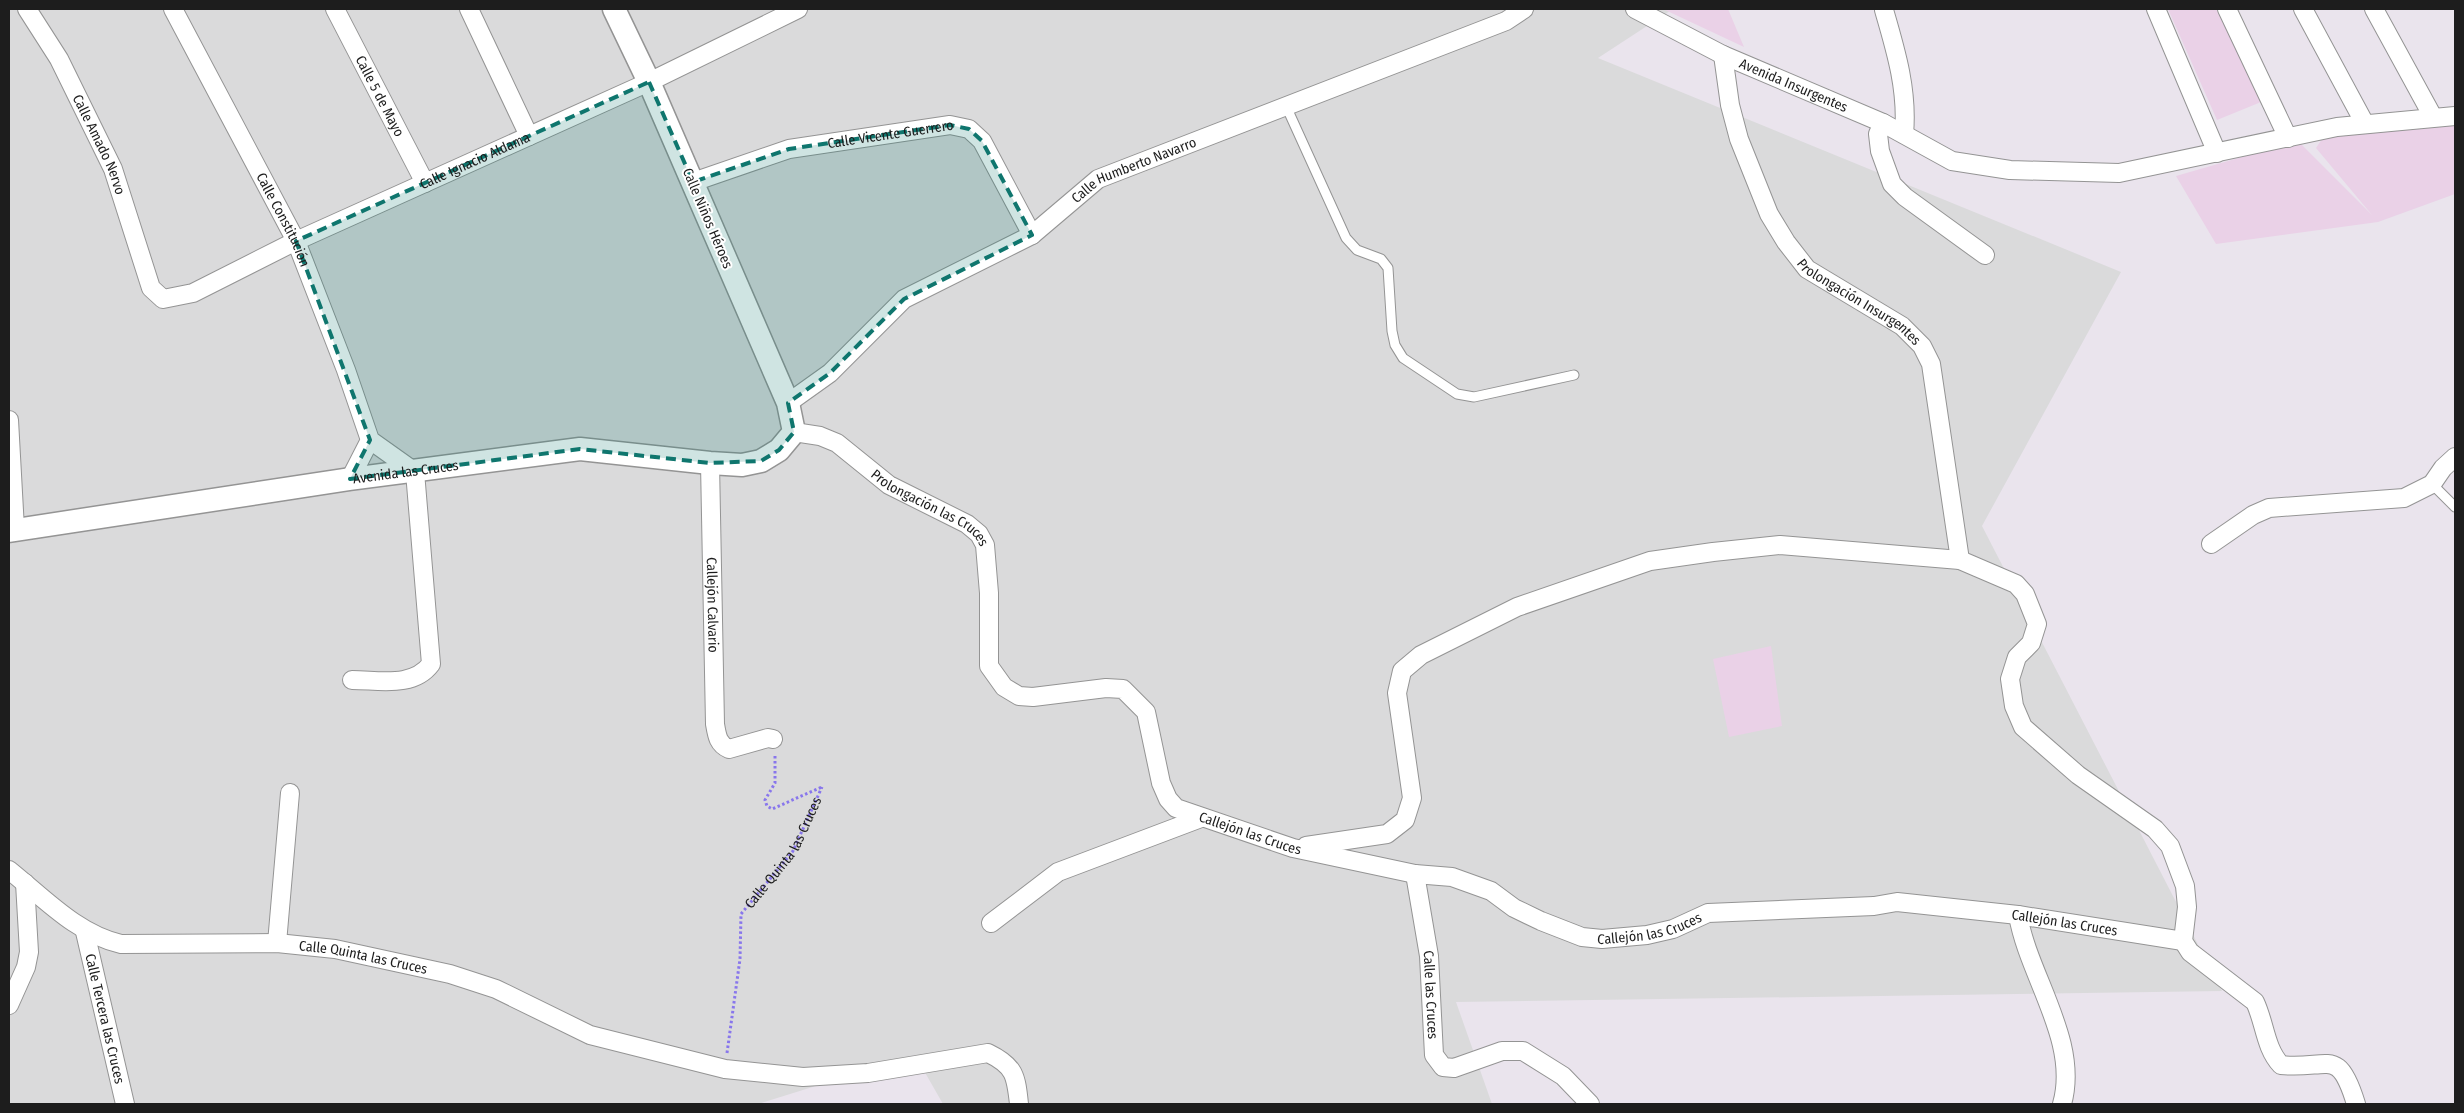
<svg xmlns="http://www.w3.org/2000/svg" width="2464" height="1113" font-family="'Fira Sans Condensed',sans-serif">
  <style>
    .residential { fill: #dadadb }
    .farmland { fill: #ead1e7 }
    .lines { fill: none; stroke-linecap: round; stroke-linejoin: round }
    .service-casing { stroke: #949494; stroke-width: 11 }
    .minor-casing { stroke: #949494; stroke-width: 20 }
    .tertiary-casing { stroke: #949494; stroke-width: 25 }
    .path { stroke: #8876ec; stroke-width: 3; stroke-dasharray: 2.5 2.5; stroke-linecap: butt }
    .service { stroke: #fff; stroke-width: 9 }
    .minor { stroke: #fff; stroke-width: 18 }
    .tertiary { stroke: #fff; stroke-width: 22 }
    .marked { fill: #0f766e; fill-opacity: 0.2; stroke: #0f766e; stroke-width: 4; stroke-dasharray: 10 6; stroke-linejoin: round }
    .labels { text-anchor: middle; stroke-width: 4; stroke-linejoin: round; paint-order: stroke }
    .street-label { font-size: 14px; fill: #1d1d1d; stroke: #fff }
  </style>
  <rect width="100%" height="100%" fill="#eae4ed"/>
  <path class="residential" d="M9,9H1673L1598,58L2121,272L1982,526L2222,991L1456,1002L1492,1104H943L915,1055L758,1104H9Z"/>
  <path class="farmland" d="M1663,9H1728L1744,47Z
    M2168,9H2222L2266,100L2217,120Z
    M2455,123V194L2378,222L2216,244L2176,176L2298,141L2372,215L2316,148L2324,136Z
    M1771,646L1782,726L1729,737L1713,659Z"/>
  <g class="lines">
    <g class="service-casing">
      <path id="service" d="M1286,106L1346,238L1357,250L1381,259L1388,268L1392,331L1395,345L1403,358L1457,394L1474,397L1574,375
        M2432,484L2455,507"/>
    </g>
    <g class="minor-casing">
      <g id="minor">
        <path id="s2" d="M27,9L59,59L113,169L151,288L163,299L193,293L296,241L649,82L798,9"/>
        <path id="s3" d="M173,9L296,241L346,370L370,440L415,472L431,664C413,688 380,680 352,680"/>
        <path id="s4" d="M335,9L425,183"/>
        <path d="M469,9L529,136"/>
        <path id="s5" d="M1635,9L1723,55L1883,123L1952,161L2010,170L2119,173L2337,127L2455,116"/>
        <path d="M2156,9L2217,153"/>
        <path d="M2227,9L2288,138"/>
        <path d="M2303,9L2365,124"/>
        <path d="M2374,9L2433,117"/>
        <path d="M1884,10C1896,51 1908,91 1904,134"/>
        <path id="s6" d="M1723,55L1730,105L1739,139L1769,214L1786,242L1807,269L1902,326L1922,346L1931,364L1960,560"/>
        <path d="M1883,123L1878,134L1880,151L1892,184L1905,197L1985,255"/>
        <path id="s7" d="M693,182L789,149L950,125L969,129L982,141L1032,235"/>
        <path id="s8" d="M788,403L830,373L904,299L1032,235L1098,179L1506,21L1524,9"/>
        <path d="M9,420L15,529"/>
        <path id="s9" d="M794,432L820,436L837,443L889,485L967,524L979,534L985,545L989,593V666L1004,687L1019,696L1033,697L1106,688L1123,689L1146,712L1161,783L1168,799L1176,808L1293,848L1415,874L1452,877L1491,891L1514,908L1541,921L1582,937L1602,939L1647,935L1673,929L1708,913L1874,906L1897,902L2018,915L2183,941"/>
        <path id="s10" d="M710,463L715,724C717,736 718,744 729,749L768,738L773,739"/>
        <path d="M350,479L370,440"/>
        <path d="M2211,544L2253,515L2269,508L2404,498L2432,484L2443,468L2455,457"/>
        <path d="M1306,846L1387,834L1405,820L1412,798L1397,693L1402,671L1421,655L1517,607L1650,561L1713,552L1780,545L1960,560L2016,584L2025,594L2037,624L2031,643L2017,657L2010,679L2014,706L2023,727L2078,775L2155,829L2170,846L2185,886L2187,907L2183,941L2190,952L2255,1002C2265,1023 2265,1048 2281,1065C2329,1070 2338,1045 2356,1104"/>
        <path id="s11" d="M9,870C44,898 77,934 121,944L277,943L335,949L450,974L496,989L590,1035L725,1069L803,1077L868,1073L988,1053C1015,1066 1016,1076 1019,1104"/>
        <path id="s12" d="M1415,874L1429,956L1434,1055L1443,1067L1454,1068L1502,1051H1523L1563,1076L1590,1104"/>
        <path d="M2018,915C2028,976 2080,1041 2062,1104"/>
        <path d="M991,923L1058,872L1201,818"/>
        <path id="s13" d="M85,932L125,1104"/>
        <path d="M277,943L290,793"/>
        <path d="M9,1005L26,967L29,952L25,883"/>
      </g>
    </g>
    <g class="tertiary-casing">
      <g id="tertiary">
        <path id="s14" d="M9,531L350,479L580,449L710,463L742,465L761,461L779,450L794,432L788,403L649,82L614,9"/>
      </g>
    </g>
    <g class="path">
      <path d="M775,756V783L765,800L767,806L772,809L822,787"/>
      <path id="s1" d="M727,1053L740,959L741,914L793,851L822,787"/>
    </g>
    <use href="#service" class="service"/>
    <use href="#minor" class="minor"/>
    <use href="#tertiary" class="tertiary"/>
  </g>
  <path class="marked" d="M649,82L693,182L789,149L950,125L969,129L982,141L1032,235L904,299L830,373L788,403L794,432L779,450L761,461L710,463L580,449L350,479L370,440L296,241Z"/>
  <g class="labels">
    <g class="street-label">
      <text dy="5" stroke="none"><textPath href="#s5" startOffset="176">Avenida Insurgentes</textPath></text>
      <text dy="5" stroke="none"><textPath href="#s4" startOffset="98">Calle 5 de Mayo</textPath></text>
      <text dy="5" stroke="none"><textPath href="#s7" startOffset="204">Calle Vicente Guerrero</textPath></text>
      <text dy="5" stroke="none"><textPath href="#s2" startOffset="154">Calle Amado Nervo</textPath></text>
      <text dy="5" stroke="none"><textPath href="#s2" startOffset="665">Calle Ignacio Aldama</textPath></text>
      <text dy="5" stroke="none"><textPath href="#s8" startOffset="422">Calle Humberto Navarro</textPath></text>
      <text transform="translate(708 218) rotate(67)" y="5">Calle Niños Héroes</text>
      <text dy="5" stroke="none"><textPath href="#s3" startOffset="238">Calle Constitución</textPath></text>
      <text dy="5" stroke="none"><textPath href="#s6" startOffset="295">Prolongación Insurgentes</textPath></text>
      <text dy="5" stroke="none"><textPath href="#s14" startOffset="401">Avenida las Cruces</textPath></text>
      <text dy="5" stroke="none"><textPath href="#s9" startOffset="159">Prolongación las Cruces</textPath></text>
      <text dy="5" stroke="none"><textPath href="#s10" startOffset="142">Callejón Calvario</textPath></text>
      <text dy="5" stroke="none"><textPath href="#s9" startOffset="709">Callejón las Cruces</textPath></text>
      <text dy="5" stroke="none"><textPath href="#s1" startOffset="215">Calle Quinta las Cruces</textPath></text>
      <text dy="5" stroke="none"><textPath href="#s9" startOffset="1549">Callejón las Cruces</textPath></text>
      <text dy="5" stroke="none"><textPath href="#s9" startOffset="1129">Callejón las Cruces</textPath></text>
      <text dy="5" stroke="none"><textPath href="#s11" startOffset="379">Calle Quinta las Cruces</textPath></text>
      <text dy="5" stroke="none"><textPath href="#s12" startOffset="122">Calle las Cruces</textPath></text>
      <text dy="5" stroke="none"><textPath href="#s13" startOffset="89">Calle Tercera las Cruces</textPath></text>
    </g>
  </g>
  <rect width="2464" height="1113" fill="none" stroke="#1d1d1d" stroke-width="20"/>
</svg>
